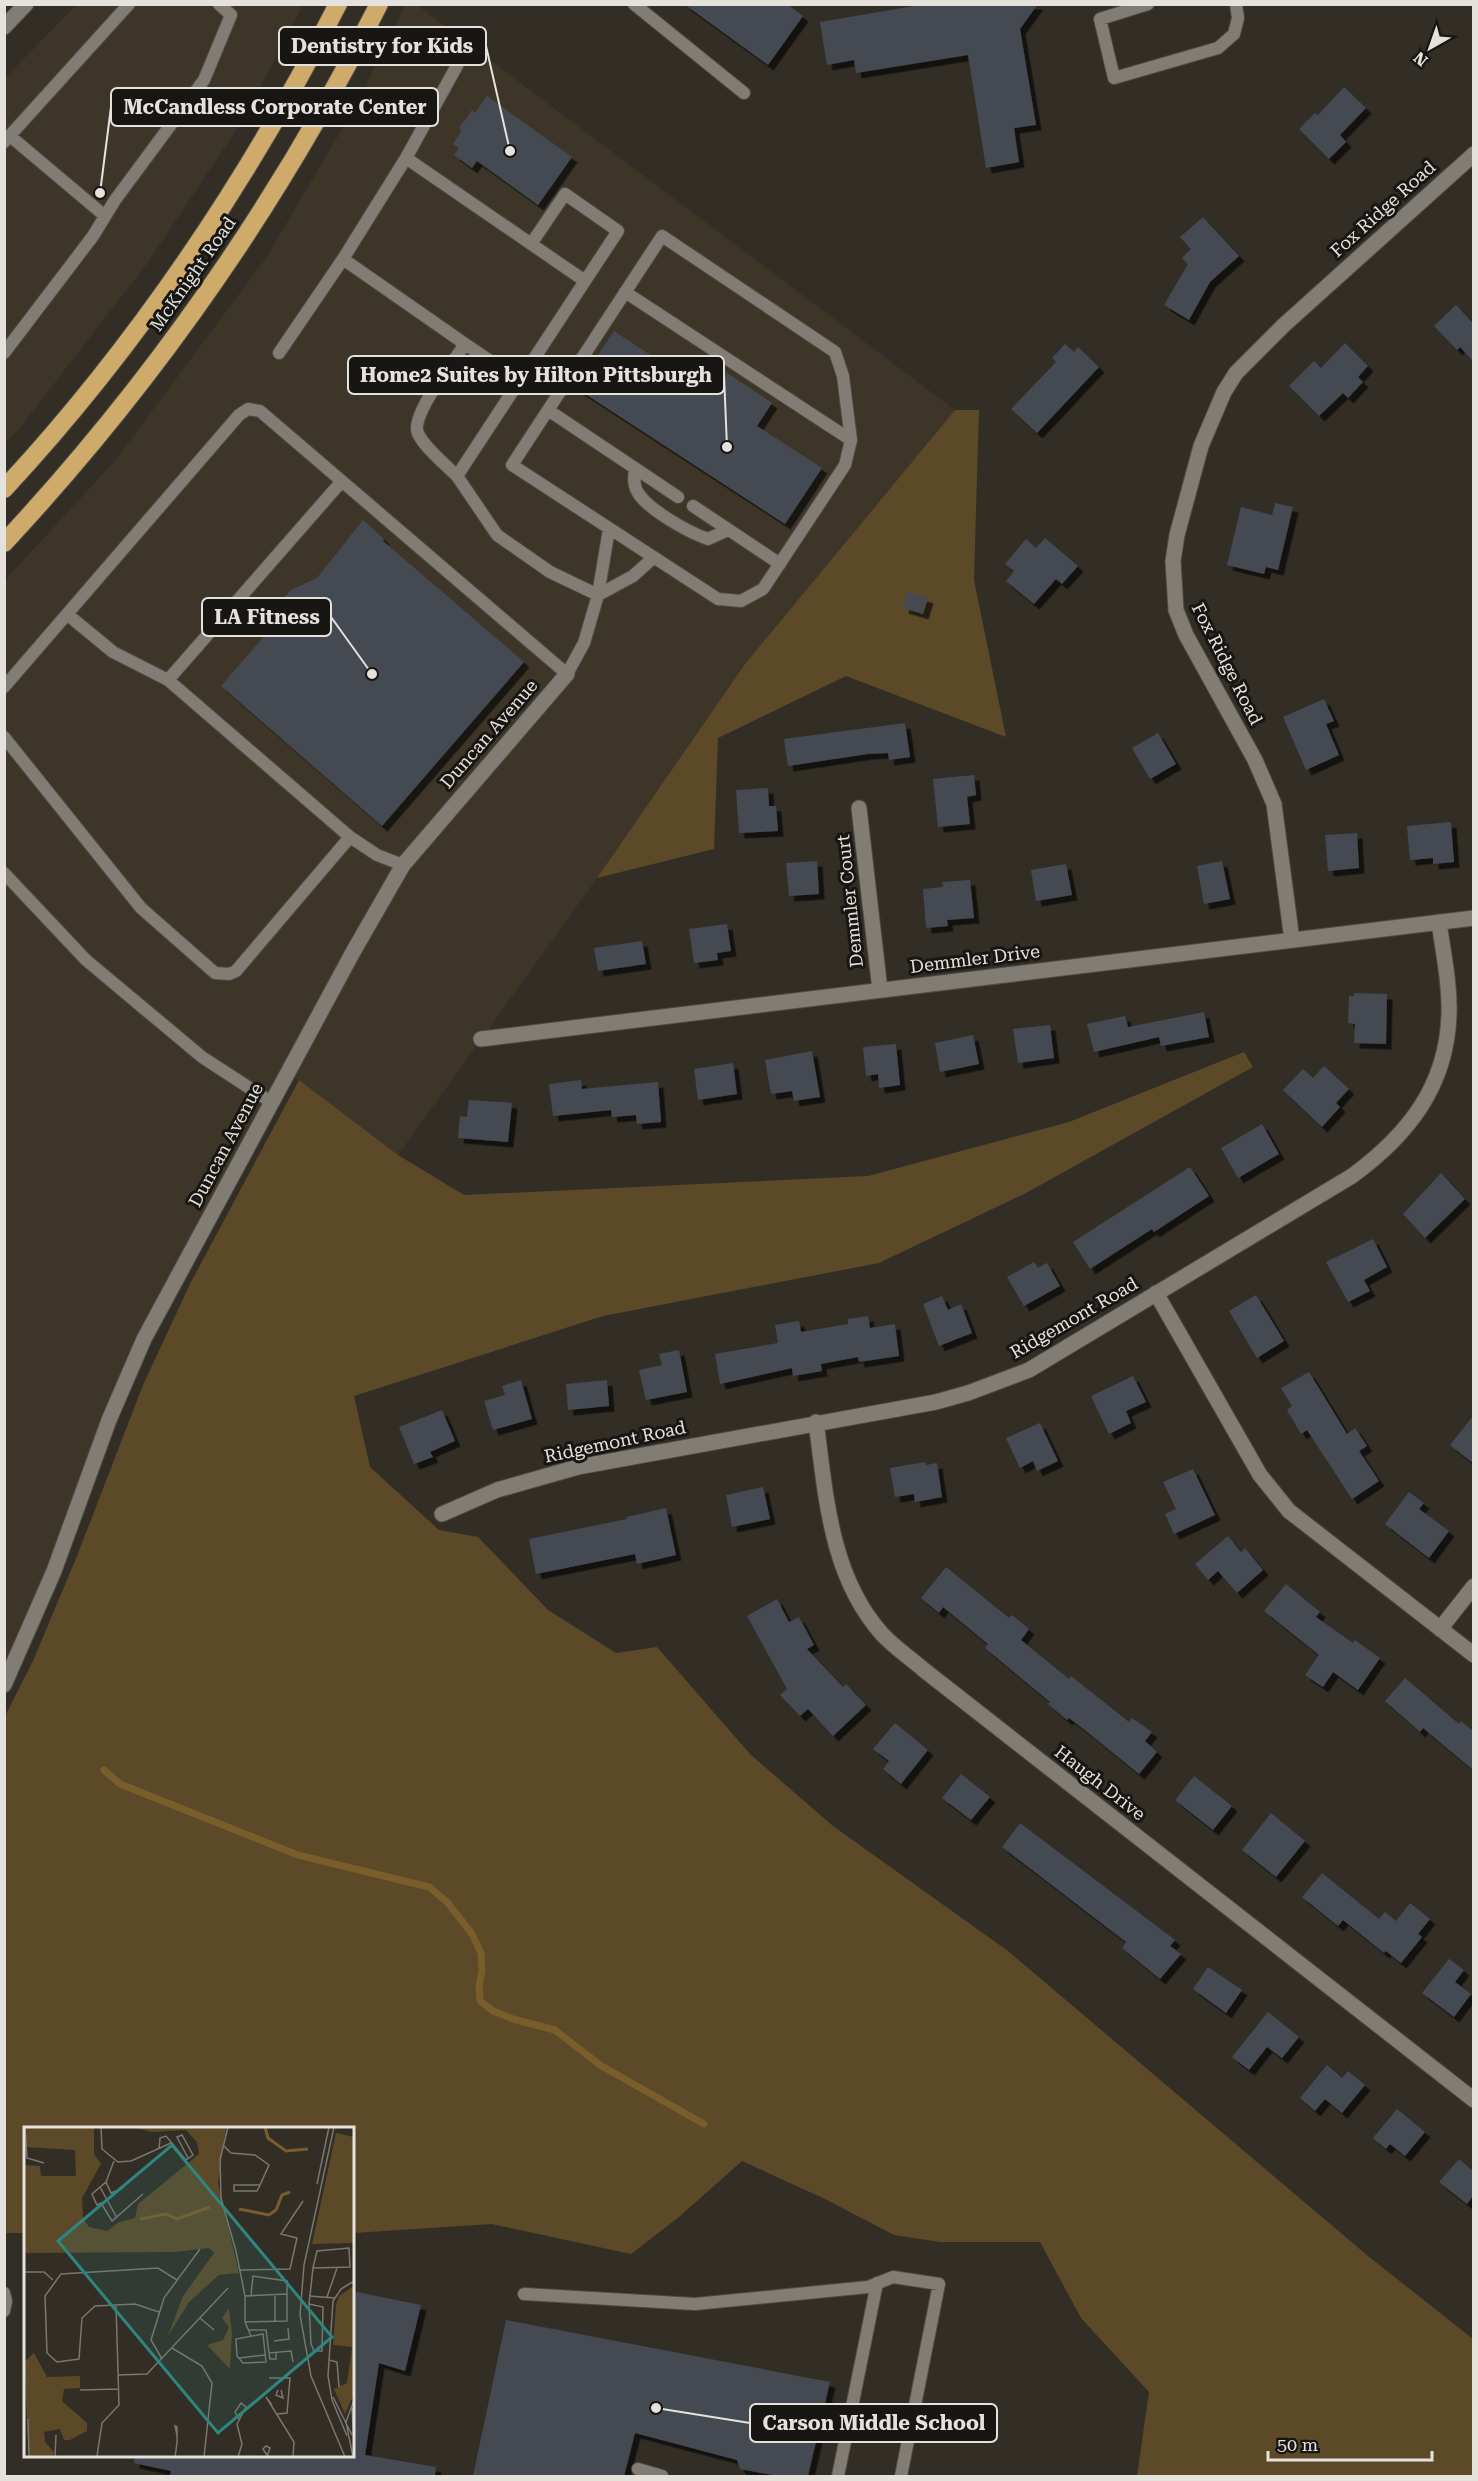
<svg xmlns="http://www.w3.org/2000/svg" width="1478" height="2481" font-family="'Roboto Serif',serif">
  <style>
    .built { fill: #3d3628 }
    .green { fill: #5c4928 }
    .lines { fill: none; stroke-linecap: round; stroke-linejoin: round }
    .stream { stroke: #795e2b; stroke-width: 7 }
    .building { fill: #454951; filter: url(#shadow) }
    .lane-casing { stroke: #4f4b45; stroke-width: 14 }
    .street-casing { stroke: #4f4b45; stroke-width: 17 }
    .highway-casing { stroke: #4f4b45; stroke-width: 20 }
    .lane { stroke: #827d74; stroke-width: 12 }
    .street { stroke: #827d74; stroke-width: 15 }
    .highway { stroke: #ceaa6b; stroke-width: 18 }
    .labels { text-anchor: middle; stroke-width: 6; stroke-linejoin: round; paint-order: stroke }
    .street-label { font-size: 18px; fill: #e5e2de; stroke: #181613 }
    .inset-river { fill: none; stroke: #795e2b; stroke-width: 3 }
    .inset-road { fill: none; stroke: #7a7670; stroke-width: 1.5 }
    .view { fill: #2f867f; fill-opacity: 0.15; stroke: #2f867f; stroke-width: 3 }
    .inset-edge { fill: none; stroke: #e5e2de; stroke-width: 3 }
    .leader { fill: none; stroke: #e5e2de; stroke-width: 2 }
    .callout-dot { fill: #e5e2de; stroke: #181613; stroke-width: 2 }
    .callout { fill: #181613; stroke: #e5e2de; stroke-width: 2 }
    .callout-label { font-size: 20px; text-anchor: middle; font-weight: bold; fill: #e5e2de }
  </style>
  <defs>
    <filter id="shadow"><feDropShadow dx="5.5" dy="5.5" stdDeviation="0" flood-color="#0009"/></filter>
  </defs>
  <rect width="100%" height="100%" fill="#322e26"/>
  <path class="built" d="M76,5H303L243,120L146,265L19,429L5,443L4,79Z
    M405,5H417L955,410L745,664L597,878L398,1155L288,1072L182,1266L5,1685V580L114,462L266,258L358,102Z"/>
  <path class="green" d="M955,410H979L974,580L1006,737L846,676L718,738L714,849L597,878L745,664Z
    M1244,1052L1253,1067L1026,1193L879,1263L603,1316L354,1396L370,1467L439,1530L478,1537L548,1610L616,1653L657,1647L750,1754L833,1826L1008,1951L1368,2256L1473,2339V2476H1137L1149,2392L1081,2318L1040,2242H940L894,2235L825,2199L742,2161L679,2217L631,2254L492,2224L353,2233L352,2128H26L25,2233H5V1716L33,1661L77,1556L143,1385L190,1284L299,1080L398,1155L464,1195L868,1176L1069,1122Z"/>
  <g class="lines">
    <path class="stream" d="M104,1770L120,1784L298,1855L429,1887L447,1902L472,1934L481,1953L482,1971L479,1986L480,2001L493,2011L513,2019L555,2030L600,2065L704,2124"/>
  </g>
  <path class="building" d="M684,4H787L803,16L768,65Z
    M926,4H1038L1020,29L1036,125L1014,128L1019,162L986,168L968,55L856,73L854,60L827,65L820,22Z
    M1344,87L1366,108L1340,135L1346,142L1329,159L1299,129L1315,113L1318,115Z
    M487,96L572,157L538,205L477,161L472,168L454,155L459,148L453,144L462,130L459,128L472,110L475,113Z
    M1203,217L1239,256L1210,282L1189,320L1164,305L1188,264L1182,258L1191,249L1180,237Z
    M1456,305L1473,323V361L1460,347L1457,350L1434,326Z
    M614,331L702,389L717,366L772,403L757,426L822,468L785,524L576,388Z
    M1345,343L1368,366L1358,377L1363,382L1348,398L1343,393L1319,416L1289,386L1314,361L1321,368Z
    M1065,344L1074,352L1078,347L1099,367L1037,433L1011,409L1056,362L1052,358Z
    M1275,503L1293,507L1278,570L1266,567L1264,574L1227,565L1241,507L1272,515Z
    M363,520L384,539L383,541L524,662L382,826L221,686L272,627L276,611L282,600L291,590L317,578Z
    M1045,538L1078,566L1062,584L1056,579L1034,604L1006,581L1014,571L1005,564L1026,539L1036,548Z
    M907,592L928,598L923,614L903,608Z
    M1324,699L1334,721L1326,724L1339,755L1306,770L1283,717Z
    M905,723L910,757L889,760L888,753L868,754L788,766L784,739Z
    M1158,733L1176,764L1150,779L1132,748Z
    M974,775L976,795L967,797L970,824L938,827L933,779Z
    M768,788L769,806H776L778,831L739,833L736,790Z
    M1451,822L1454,862L1433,864V858L1410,860L1407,826Z
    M1357,833L1359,868L1328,871L1325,835Z
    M817,861L819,894L789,896L786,863Z
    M1222,861L1230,899L1204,904L1197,866Z
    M1066,864L1072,895L1036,901L1031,870Z
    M970,880L974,918L947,920L948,926L926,928L923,889L943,887L942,882Z
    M727,924L731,951L717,953L718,960L694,963L689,929Z
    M642,941L646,964L598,971L594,948Z
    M1354,993L1387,994L1386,1044L1354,1043L1355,1024L1348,1023L1349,996H1354Z
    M1204,1012L1209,1037L1161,1046L1159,1037L1094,1052L1087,1024L1125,1016L1128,1027Z
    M1050,1025L1054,1058L1018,1063L1013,1029Z
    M973,1035L979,1064L940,1072L935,1043Z
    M896,1044L900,1085L879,1088L878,1074L866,1076L863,1047Z
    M812,1051L820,1097L794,1101L792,1091L771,1094L765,1060Z
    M733,1063L737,1094L698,1100L694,1069Z
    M1324,1066L1349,1089L1336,1103L1340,1107L1322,1127L1283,1090L1303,1069L1313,1078Z
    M581,1080L582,1089L658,1082L661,1122L637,1124L636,1115L612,1117L611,1110L553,1116L549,1084Z
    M469,1100L512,1103L508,1142L458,1138L460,1116L467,1117Z
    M1262,1124L1279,1154L1238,1178L1221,1148Z
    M1190,1167L1209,1196L1154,1232L1152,1229L1090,1269L1073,1242Z
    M1441,1173L1465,1199L1425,1238L1403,1214Z
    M1373,1239L1387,1267L1364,1280L1370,1291L1348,1302L1326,1262Z
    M1034,1262L1038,1268L1047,1263L1060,1286L1024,1306L1007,1277Z
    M1256,1295L1284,1341L1257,1358L1229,1311Z
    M942,1296L948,1310L961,1304L972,1333L939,1346L923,1304Z
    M868,1316L870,1328L895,1324L899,1356L859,1362L858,1357L821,1364L822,1371L793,1376L792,1368L720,1384L715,1354L778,1343L775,1325L799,1321L801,1332L848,1324V1319Z
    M679,1350L687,1392L646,1400L639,1370L662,1365L659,1354Z
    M1309,1372L1347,1434L1355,1428L1367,1446L1359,1451L1379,1481L1352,1499L1307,1430L1301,1434L1287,1410L1292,1406L1281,1388Z
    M1133,1376L1146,1402L1126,1411L1131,1423L1109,1434L1091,1396Z
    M521,1380L532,1419L493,1430L484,1401L505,1395L502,1386Z
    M607,1380L609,1406L568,1410L566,1384Z
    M442,1410L455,1441L430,1452L433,1457L414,1464L399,1427Z
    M1473,1416V1463L1450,1445Z
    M1040,1423L1058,1461L1037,1471L1033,1461L1020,1468L1006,1438Z
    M925,1462L926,1465L937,1463L942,1497L915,1502L914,1494L895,1497L890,1468Z
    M1193,1469L1215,1515L1174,1534L1165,1514L1176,1509L1163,1482Z
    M763,1487L770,1519L732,1527L726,1495Z
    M1409,1492L1424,1503L1419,1509L1449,1531L1429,1558L1385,1524Z
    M666,1508L676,1555L637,1564L635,1554L536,1574L529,1539L627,1519V1517Z
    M1228,1536L1241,1552L1245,1548L1263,1570L1237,1593L1218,1571L1208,1580L1195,1564Z
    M946,1567L1009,1618L1012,1615L1029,1629L1021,1640L1069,1679L1071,1676L1129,1722L1132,1718L1152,1732L1145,1741L1157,1752L1139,1774L1086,1731L1069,1718L1067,1720L1048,1704L1050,1702L985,1648L988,1644L943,1607L939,1613L921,1598Z
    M1286,1584L1320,1612L1316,1617L1353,1643L1355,1640L1380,1658L1358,1690L1333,1672L1323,1687L1305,1675L1319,1655L1264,1611Z
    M777,1599L789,1622L799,1617L814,1645L807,1649L843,1687L846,1684L866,1705L833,1736L808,1709L800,1716L780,1695L787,1689L747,1616Z
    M1405,1678L1459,1724L1461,1721L1473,1731V1770L1423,1728L1420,1732L1385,1701Z
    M895,1723L928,1750L901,1784L883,1769L889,1761L873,1749Z
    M961,1774L990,1797L971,1820L942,1798Z
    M1194,1776L1232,1806L1213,1830L1175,1800Z
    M1271,1813L1305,1841L1276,1877L1242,1850Z
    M1020,1823L1175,1940L1170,1946L1181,1954L1160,1979L1122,1948L1126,1942L1002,1847Z
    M1322,1873L1379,1919L1385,1912L1396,1921L1410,1903L1430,1919L1418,1934L1422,1937L1401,1963L1386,1951L1384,1953L1343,1920L1338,1926L1302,1897Z
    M1449,1959L1464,1970L1455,1982L1471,1994L1454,2017L1422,1993Z
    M1208,1967L1242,1990L1226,2013L1193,1989Z
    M1268,2012L1299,2037L1282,2058L1267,2047L1249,2070L1232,2057Z
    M1327,2065L1342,2078L1348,2071L1365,2085L1342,2113L1325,2099L1315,2111L1300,2098Z
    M1397,2109L1425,2132L1405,2156L1390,2144L1386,2149L1373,2138Z
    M1459,2159L1473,2171V2196L1467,2204L1439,2182Z
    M352,2291L421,2305L405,2371L379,2363L365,2455L436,2467L435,2476H170L171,2471L134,2463L135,2456H352Z
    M506,2320L830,2382L808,2476H778L740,2469L737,2460L635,2433L624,2476H473Z"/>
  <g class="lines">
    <g class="lane-casing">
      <path id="lane" d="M634,4L744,93
        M1148,4L1100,19L1114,78L1218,48L1234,34L1238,18L1236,4
        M459,62L406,158L585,281L457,476L497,535L550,572L598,595
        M10,136L105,216
        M4,142L129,4
        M662,236L835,352L843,376L851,440L845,465L763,589L741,601L718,599L512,465Z
        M531,244L565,194L618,231L585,281
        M343,259L406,158
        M625,292L851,440
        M4,353L93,236L115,200L204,80L231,15L219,4
        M279,353L343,259L465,344
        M548,410L678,497
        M635,468C634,476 633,484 637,491C646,509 690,533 708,539L728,530
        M457,476C447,466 419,443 417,430C415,409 453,363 465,344L520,381
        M693,506L780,564
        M598,595L633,576L653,558
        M68,615L113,652L168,680L350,837L377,855L403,865
        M168,680L342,481
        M4,687L239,415L248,409L260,411L567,674L584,643L598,595L609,529
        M4,737L141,908L215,973L229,974L236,971L350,837
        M4,873L86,960L202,1057L271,1102
        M4,2293L6,2301L4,2311
        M524,2294L695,2304L868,2287L893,2277L939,2284L901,2476
        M638,2469L662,2476
        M838,2476L877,2283"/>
    </g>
    <g class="street-casing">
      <path id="street" d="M4,27L26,4
        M859,808L880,990
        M1292,940L1274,804L1255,760L1186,635L1176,610L1173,561L1177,535L1201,446L1224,392L1236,373L1284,325L1474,154
        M481,1039L1474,918
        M1156,1293L1260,1475L1289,1511L1474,1655
        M816,1422C826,1495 830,1576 882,1634C894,1647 910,1658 924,1670L1474,2100
        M442,1514L497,1490L578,1467L936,1402L968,1393L1029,1370L1352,1176C1408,1135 1447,1086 1449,1014C1450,983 1443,952 1439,922
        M1440,1629L1474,1586
        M4,1685L54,1571L109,1420L144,1339L353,952L403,865L567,674"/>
    </g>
    <g class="highway-casing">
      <path id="highway" d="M4,489C137,346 250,178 338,4
        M4,543C154,382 280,201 379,4"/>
    </g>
    <use href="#lane" class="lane"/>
    <use href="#street" class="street"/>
    <use href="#highway" class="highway"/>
  </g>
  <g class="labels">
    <g class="street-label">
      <text transform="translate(1383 209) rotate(-42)" y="6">Fox Ridge Road</text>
      <text transform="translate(193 274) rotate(-55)" y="6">McKnight Road</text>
      <text transform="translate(1227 664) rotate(63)" y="6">Fox Ridge Road</text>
      <text transform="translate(489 734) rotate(-49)" y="6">Duncan Avenue</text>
      <text transform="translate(850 901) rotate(-96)" y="6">Demmler Court</text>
      <text transform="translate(975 959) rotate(-7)" y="6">Demmler Drive</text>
      <text transform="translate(226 1145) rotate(-62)" y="6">Duncan Avenue</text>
      <text transform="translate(1074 1318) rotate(-30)" y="6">Ridgemont Road</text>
      <text transform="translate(615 1442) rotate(-12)" y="6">Ridgemont Road</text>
      <text transform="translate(1100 1783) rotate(38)" y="6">Haugh Drive</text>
    </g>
  </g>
  <g transform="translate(24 2127)">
    <rect width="330" height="330" fill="#322e26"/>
    <path d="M0,0H70V27L77,37L58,71L59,91L65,100L83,104L95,95L111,91L114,77L175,27L173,15L162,3L129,5L106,0H202L194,56L215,146L195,148L165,175L144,209L159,169L190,126L185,121L151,125L0,126ZM2,20L51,23L52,49H17L16,39L1,38ZM312,6L330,10V116L288,117ZM330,159V267L321,287L310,262L323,256L328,220L309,218L312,178L315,169ZM205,181L208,207L206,242L183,218L199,213L205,200L198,191ZM10,226L23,250L56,249V261L40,262L38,274L63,296V304L46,313H40L36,302L20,305L21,315L30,325L29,330H5L0,235Z" fill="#5c4928" fill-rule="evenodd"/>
    <path class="inset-river" d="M241,0L244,11L262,24L284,22M215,82L245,88L252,83L258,68L266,65M116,92L142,87L153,92L186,80"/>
    <path class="inset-road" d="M1,0L3,31L20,36M77,0L78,22L94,35L107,34L147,16M204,0L196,33L197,71L212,124L221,169V195L227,209M262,0H286M310,0L280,138L276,188L287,249L321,330M199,18L207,26L231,28L245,38L236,58H210V64H233L236,58M135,22L136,11L142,9L162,33L169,28L158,8L153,10L164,31M90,34L82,55L68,67L73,78L77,76L88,94L119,67M82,55L87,66L99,61M293,57L305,0M76,60L93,91M216,143L266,142L273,111L257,107L279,74M0,145H20L29,153M221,169L263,167M285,169L311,171M303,170L313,141M285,177L299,180L298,224H290L287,217L285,177L289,141L293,124L325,121L326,140L289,141M135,185L111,177L71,179L58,191L55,232L33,235L23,226L21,169L37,147L134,141L153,153M176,191L190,203M221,195L263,194V154L229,149L227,168M251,195V169M224,203H242L245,226L267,224L269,235M239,207L242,235L219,236L213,229L212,212ZM250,214L265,212L264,201M148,221L178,239L188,256L180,330M245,226L246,232H252V226M215,231L241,228M138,232L127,213L140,171L176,122M305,233L313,235L315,260M94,248L123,247L204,161M245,251H266L263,286L253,287M56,263L95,262M254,263L252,268L259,271L257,263M309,270L328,308M248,278L242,270L270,315L269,330M328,281L330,317M4,292L5,330M323,309L308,273L304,249L309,174L317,162L330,154M243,328L239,322L242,319L246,321L243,330M73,329L78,296L95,278L92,178M31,330L32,308M44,330H76M151,330L153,316V300L151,299L153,308M214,330L218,317L213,297L222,280L217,276L211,285L215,292M329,330L322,295L330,273"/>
    <path class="view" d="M148,18L308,210L194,306L34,114Z"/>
    <rect width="330" height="330" class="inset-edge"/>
  </g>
  <path class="leader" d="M510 151L486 46M100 193L111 107M727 447L724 375M372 674L331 617M656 2408L750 2423"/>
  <g class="callout-dot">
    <circle cx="510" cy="151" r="6"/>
    <circle cx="100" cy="193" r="6"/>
    <circle cx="727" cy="447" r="6"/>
    <circle cx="372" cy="674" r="6"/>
    <circle cx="656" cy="2408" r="6"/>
  </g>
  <g class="callout">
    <rect x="279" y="27" width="207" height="38" rx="6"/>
    <rect x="111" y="88" width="327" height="38" rx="6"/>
    <rect x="348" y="356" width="376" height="38" rx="6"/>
    <rect x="202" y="598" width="129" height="38" rx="6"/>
    <rect x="750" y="2404" width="247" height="38" rx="6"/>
  </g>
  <g class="callout-label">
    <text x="382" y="53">Dentistry for Kids</text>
    <text x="275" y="114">McCandless Corporate Center</text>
    <text x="536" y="382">Home2 Suites by Hilton Pittsburgh</text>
    <text x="267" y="624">LA Fitness</text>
    <text x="874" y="2430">Carson Middle School</text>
  </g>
  <rect width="1478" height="2481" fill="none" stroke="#e5e2de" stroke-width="12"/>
  <g transform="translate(1430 48) rotate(220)" stroke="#181613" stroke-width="4.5" paint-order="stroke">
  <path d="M0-4.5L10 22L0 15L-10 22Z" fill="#e5e2de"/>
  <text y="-9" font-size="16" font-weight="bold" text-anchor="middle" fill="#e5e2de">N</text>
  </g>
  <path d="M1268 2451v9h164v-9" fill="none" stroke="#e5e2de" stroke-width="3"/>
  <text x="1277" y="2451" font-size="18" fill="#e5e2de" stroke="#181613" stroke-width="4.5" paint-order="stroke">50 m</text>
</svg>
